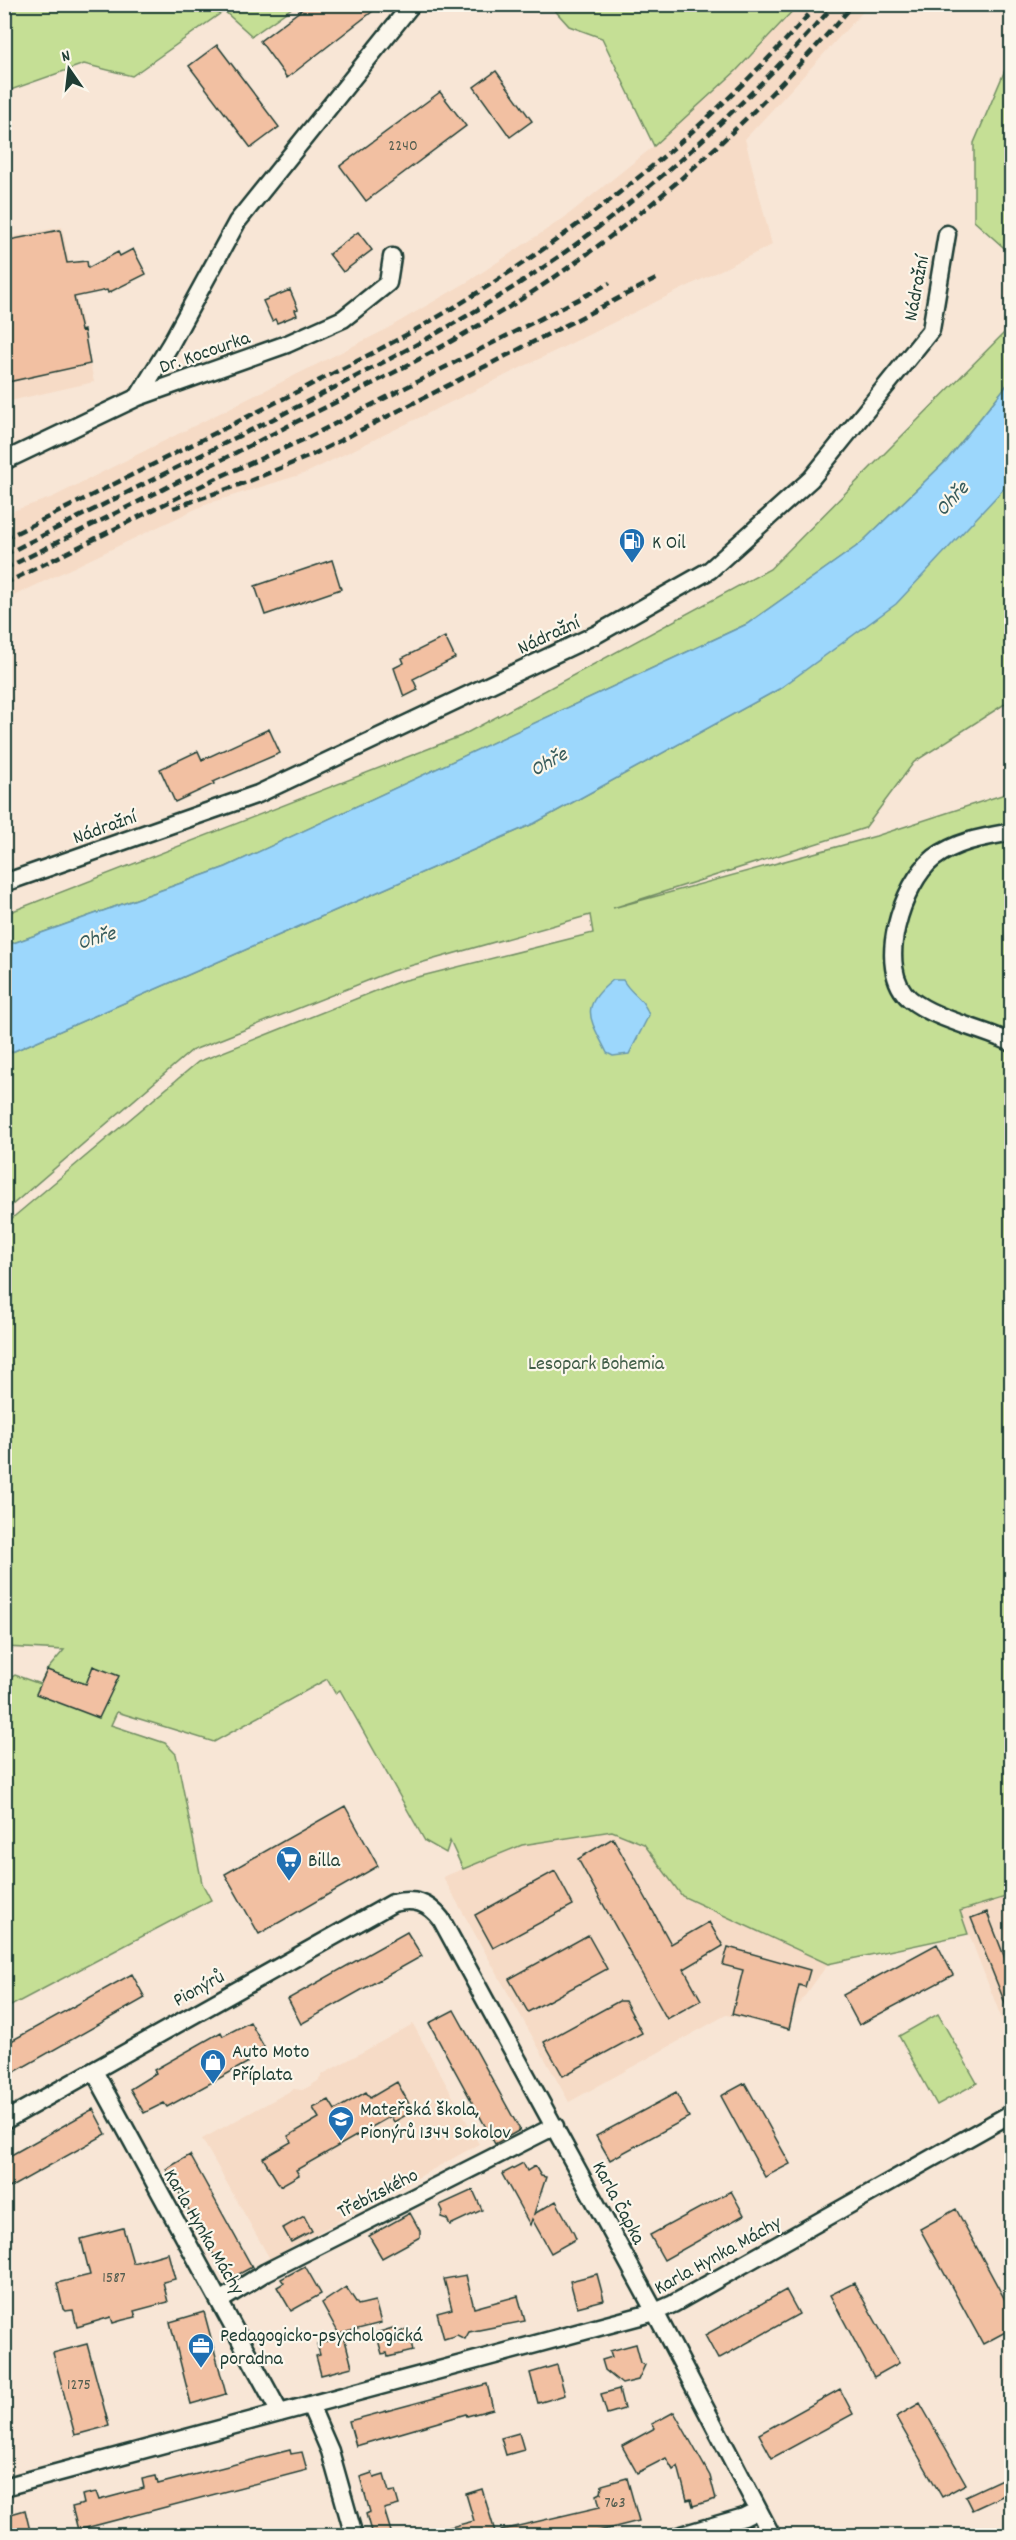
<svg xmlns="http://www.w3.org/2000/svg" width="1016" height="2540" font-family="Dekko,sans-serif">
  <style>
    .built { fill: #f6dbc6 }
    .green { fill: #c5df95; stroke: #728e64; stroke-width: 1.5 }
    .water { fill: #9cd7fc; stroke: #6a99ac; stroke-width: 1.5 }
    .building { fill: #f2c0a2; stroke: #1f3d34; stroke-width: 1.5 }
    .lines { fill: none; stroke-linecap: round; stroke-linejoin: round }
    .street-casing { stroke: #1f3d34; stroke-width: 21 }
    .street { stroke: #fbf7ec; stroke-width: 16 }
    .rail { stroke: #1f3d34; stroke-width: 4.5; stroke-dasharray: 9 4.5; stroke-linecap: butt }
    .labels { text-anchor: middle; stroke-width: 4.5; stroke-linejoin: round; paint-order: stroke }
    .number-label { font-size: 16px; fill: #545e50 }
    .street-label { font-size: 20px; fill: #1f3d34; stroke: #fbf7ec }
    .poi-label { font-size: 20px; fill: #1f3d34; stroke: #fbf7ec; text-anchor: start }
    .park-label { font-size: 20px; fill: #405d47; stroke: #fbf7ec }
    .water-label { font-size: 21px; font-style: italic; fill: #385c5c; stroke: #fbf7ec }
  </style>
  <rect width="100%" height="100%" fill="#f8e6d6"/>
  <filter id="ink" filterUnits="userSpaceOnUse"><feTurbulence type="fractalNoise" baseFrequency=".0167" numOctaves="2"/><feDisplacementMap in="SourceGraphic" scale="12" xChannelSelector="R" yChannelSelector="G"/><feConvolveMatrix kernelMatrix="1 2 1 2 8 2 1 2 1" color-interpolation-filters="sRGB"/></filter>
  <g filter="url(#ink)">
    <path class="built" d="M798,5H869L745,139L772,245L306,473L206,504L5,600L4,514L53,497L383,331L469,281L564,218L654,146L736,71Z
      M62,227L94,382L5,402V238Z
      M613,1831L644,1844L682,1896L828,1964L793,2012L789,2029L726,2015L569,2102L443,1877L521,1845Z
      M1011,1895V2043L960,1911Z
      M413,2024L479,2144L270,2259L202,2139L294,2089L302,2090L310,2086L318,2081L323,2074Z"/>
    <path class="green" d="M4,5L5,4L296,5L252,36L224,11L132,76L84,64L5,92Z
      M550,5H798L736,71L654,146L602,38L569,26Z
      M1011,56V254L974,221V143Z
      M1011,319V380L947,460L860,544L747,624L226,867L5,946V914L461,736L770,569L1011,326Z
      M1011,481V700L914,762L865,828L613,908L876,836L1011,792L1012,1895L960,1911L968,1934L828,1964L682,1896L644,1844L612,1831L522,1845L463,1869L450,1841L446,1853L425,1841L340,1690L335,1693L327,1679L214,1742L117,1712L111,1725L165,1743L176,1754L202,1883L211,1900L5,2009V1681L15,1675L40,1684L47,1670L64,1650L5,1647L4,1225L198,1062L398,982L593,933L590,915L392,971L191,1051L5,1211V1055L535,823L779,689Z
      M938,2014L977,2083L937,2105L899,2036Z"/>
    <path class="water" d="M1011,380V481L896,604L779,689L535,823L5,1055V946L226,867L747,624L860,544L947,460Z
      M613,980H623C632,996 642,995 649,1015L629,1054L613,1056L607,1053C590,1018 578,1008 613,980Z"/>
    <path class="building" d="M309,4H382L287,78L260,41Z
      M217,45L279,127L251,148L189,66Z
      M496,71L532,121L510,137L474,87Z
      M440,92L466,126L366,201L340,166Z
      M60,230L67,263L87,261L88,268L118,252L120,256L133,249L146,274L108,293L107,290L74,297L81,331L84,330L90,364L8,382L4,361V241Z
      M358,232L372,250L343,272L329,254Z
      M290,290L298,309L295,310L297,315L277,323L275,319L272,321L263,301Z
      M332,560L341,589L265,615L255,586Z
      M445,637L455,658L413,679L418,690L404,697L394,668L404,663L402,658Z
      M269,729L280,753L213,782L214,784L175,802L160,769L198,751L202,760Z
      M93,1666L119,1676L99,1718L36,1694L47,1670L86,1684Z
      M345,1806L378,1866L259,1934L225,1874Z
      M613,1838L671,1944L709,1922L723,1946L684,1969L701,2000L667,2019L578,1859Z
      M555,1871L573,1905L493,1948L475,1915Z
      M987,1912L1011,1974V2018L971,1918Z
      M407,1932L422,1956L301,2024L288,1999Z
      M588,1935L607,1969L528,2012L509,1979Z
      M937,1944L953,1975L859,2025L843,1995Z
      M728,1947L810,1970L805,1987L799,1985L789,2029L732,2014L743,1970L723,1965Z
      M132,1974L145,1998L4,2078V2045Z
      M619,2001H625L642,2033L563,2076L544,2042Z
      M454,2010L520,2130L495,2144L429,2023Z
      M250,2022L264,2047L244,2058L247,2063L167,2107L164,2103L144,2113L130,2089L156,2073L154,2070L221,2032L223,2036Z
      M397,2082L413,2111L394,2122L391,2116L296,2170L299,2175L280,2186L263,2158L291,2142L288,2136L319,2118L313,2108L329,2100L335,2110L366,2092L370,2098Z
      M745,2083L790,2164L765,2177L721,2096Z
      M676,2093L689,2117L610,2160L596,2136Z
      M93,2109L106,2134L4,2191V2159Z
      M190,2155L252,2267L228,2280L166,2169Z
      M523,2163L527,2171L535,2166L541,2176L546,2177L534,2214L556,2201L574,2234L576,2239L551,2253L532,2219L530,2225L502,2174Z
      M473,2190L482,2210L450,2225L447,2219L441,2217L443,2211L440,2205Z
      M731,2191L744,2215L664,2260L650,2235Z
      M956,2209L1011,2311V2329L983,2344L920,2229Z
      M410,2213L420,2231V2237L382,2258L369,2236Z
      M304,2216L312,2231L291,2242L283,2228Z
      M123,2228L133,2263L168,2253L175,2279L163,2282L168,2302L134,2311L136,2317L123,2320L113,2323L111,2317L77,2327L73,2310L65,2311L63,2309L57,2283L90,2275L81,2239Z
      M305,2266L321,2294L291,2311L277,2287L284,2283L281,2279Z
      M597,2274L604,2300L577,2307L570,2281Z
      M466,2275L474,2308L518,2296L525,2321L469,2332L465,2339L457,2335L444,2339L437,2313L452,2309L444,2279Z
      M854,2283L899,2363L874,2377L830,2295Z
      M346,2287L358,2305L375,2301L381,2323L339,2334L322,2303Z
      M786,2290L799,2314L718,2359L705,2335Z
      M204,2312L226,2394L191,2404L170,2322Z
      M393,2328L397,2334L408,2328L413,2351L388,2357L387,2353L382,2354L376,2333Z
      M344,2336L352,2367L321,2375L316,2356L320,2355L317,2344Z
      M87,2344L109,2426L75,2435L53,2353Z
      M636,2344L641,2363L645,2365L638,2380L622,2384L605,2370L602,2360L612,2357L610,2351Z
      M557,2365L565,2395L538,2403L530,2373Z
      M487,2384L493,2409L467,2416L466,2414L356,2446L349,2421Z
      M619,2389L624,2409L607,2414L601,2394Z
      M840,2389L853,2414L772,2458L759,2434Z
      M920,2403L966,2484L942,2497L896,2417Z
      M674,2412L710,2476L716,2499L693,2506L691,2499L687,2500L678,2466L673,2470L666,2458L637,2473L622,2446L655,2428L652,2424Z
      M519,2433L524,2450L506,2455L501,2438Z
      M290,2450L291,2454L302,2452L307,2470L78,2530L72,2507L84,2504L82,2495L96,2492L99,2500L144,2488L142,2479L156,2476L158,2484Z
      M372,2473L374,2478L384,2475L389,2492L395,2491L399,2505L384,2509L392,2535H372L366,2514L370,2512L360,2477Z
      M1006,2477L1011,2492L972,2510L965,2496Z
      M627,2478L639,2521L583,2535H502L501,2530L600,2507L597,2495L601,2493L602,2485Z
      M482,2489L496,2535H439V2530L474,2521L466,2494Z
      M25,2510L31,2535H4V2516Z"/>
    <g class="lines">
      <g class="street-casing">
        <path id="street" d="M138,397L170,345L237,222L412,4
          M4,461L138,397L287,344L343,319L388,283L392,257
          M1012,832C984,837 957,841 934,858C902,883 874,969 910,999C936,1020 981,1028 1012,1043
          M4,883L258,794L597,634L710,570L811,479L931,330L947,234
          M94,2071L280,2413
          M4,2121L393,1903C414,1898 428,1902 441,1919L655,2312L772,2536
          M221,2300L266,2272L555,2126
          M310,2405L330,2451L354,2536
          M4,2487L655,2312L673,2304L1012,2113
          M678,2536L744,2517L758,2510"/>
      </g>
      <use href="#street" class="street"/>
      <path class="rail" d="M173,508L247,482L312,455L660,277
        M4,539C93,495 181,450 269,406C339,370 410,336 477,293C604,213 719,118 818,4
        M4,555C95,509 185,463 275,418C361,374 446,332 526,279C642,202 743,108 835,4
        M4,569C98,522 192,475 286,427C373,384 459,341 540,287C658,208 761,111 854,4
        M4,584L219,477L305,439L610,283"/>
    </g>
  </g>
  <defs>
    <g id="fuel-pin" transform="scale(1.35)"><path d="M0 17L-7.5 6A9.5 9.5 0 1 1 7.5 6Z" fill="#1f6fb2" stroke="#fbf7ec"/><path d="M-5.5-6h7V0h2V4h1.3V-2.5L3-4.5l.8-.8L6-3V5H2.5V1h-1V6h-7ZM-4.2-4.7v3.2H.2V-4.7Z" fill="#fff"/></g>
    <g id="supermarket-pin" transform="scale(1.35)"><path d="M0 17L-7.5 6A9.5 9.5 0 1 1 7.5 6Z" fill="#1f6fb2" stroke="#fbf7ec"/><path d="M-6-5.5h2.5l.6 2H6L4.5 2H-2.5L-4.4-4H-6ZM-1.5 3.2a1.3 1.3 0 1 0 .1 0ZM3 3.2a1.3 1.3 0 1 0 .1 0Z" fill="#fff"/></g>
    <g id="shop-pin" transform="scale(1.35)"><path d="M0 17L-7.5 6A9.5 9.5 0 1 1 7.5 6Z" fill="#1f6fb2" stroke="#fbf7ec"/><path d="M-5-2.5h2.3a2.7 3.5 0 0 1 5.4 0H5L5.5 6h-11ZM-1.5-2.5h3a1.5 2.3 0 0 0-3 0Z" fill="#fff"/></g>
    <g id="school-pin" transform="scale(1.35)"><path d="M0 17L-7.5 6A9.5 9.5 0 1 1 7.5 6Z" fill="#1f6fb2" stroke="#fbf7ec"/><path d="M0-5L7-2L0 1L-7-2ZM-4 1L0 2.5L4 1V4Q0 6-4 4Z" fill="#fff"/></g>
    <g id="office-pin" transform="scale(1.35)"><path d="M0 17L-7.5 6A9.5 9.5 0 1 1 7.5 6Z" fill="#1f6fb2" stroke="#fbf7ec"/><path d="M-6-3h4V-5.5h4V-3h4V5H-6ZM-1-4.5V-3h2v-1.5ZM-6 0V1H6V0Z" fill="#fff"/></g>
  </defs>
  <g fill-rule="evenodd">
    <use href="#fuel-pin" x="632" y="541"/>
    <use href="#supermarket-pin" x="289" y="1859"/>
    <use href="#shop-pin" x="213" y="2062"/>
    <use href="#school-pin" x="341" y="2119"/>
    <use href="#office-pin" x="201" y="2346"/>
  </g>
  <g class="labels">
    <g class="number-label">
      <text x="403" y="150">2240</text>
      <text x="114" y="2282">1587</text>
      <text x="79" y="2389">1275</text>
      <text x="615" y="2507">763</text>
    </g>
    <g class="street-label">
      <text transform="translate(915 288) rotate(-79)" y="7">Nádražní</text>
      <text transform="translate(204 351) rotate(-19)" y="7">Dr. Kocourka</text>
      <text transform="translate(548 634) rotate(-25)" y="7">Nádražní</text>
      <text transform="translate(104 826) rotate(-20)" y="7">Nádražní</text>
      <text transform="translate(198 1987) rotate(-29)" y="7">Pionýrů</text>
      <text transform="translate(377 2192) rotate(-27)" y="7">Třebízského</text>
      <text transform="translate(620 2202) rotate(62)" y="7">Karla Čapka</text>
      <text transform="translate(205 2231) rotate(60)" y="7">Karla Hynka Máchy</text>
      <text transform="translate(717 2254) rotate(-29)" y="7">Karla Hynka Máchy</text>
    </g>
    <g class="poi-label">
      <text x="652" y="548">K Oil</text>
      <text x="308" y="1866">Billa</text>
      <text x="232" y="2057">Auto Moto<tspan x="232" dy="23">Příplata</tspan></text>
      <text x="360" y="2115">Mateřská škola,<tspan x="360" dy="23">Pionýrů 1344 Sokolov</tspan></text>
      <text x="220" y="2341">Pedagogicko-psychologická<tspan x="220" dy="23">poradna</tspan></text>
    </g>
    <g class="park-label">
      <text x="596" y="1369">Lesopark Bohemia</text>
    </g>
    <g class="water-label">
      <text transform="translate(951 498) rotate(-47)" y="7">Ohře</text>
      <text transform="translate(548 761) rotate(-29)" y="7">Ohře</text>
      <text transform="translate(96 937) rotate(-17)" y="7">Ohře</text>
    </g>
  </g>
  <rect width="1016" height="2540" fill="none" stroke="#fbf7ec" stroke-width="24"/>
  <rect x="12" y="12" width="992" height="2516" fill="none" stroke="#1f3d34" stroke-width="2" filter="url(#ink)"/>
  <g transform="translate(69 69) rotate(346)" stroke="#fbf7ec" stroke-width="4.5" paint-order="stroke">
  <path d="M0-4.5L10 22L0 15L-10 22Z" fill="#1f3d34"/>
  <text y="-9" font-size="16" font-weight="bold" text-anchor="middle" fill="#1f3d34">N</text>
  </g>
</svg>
